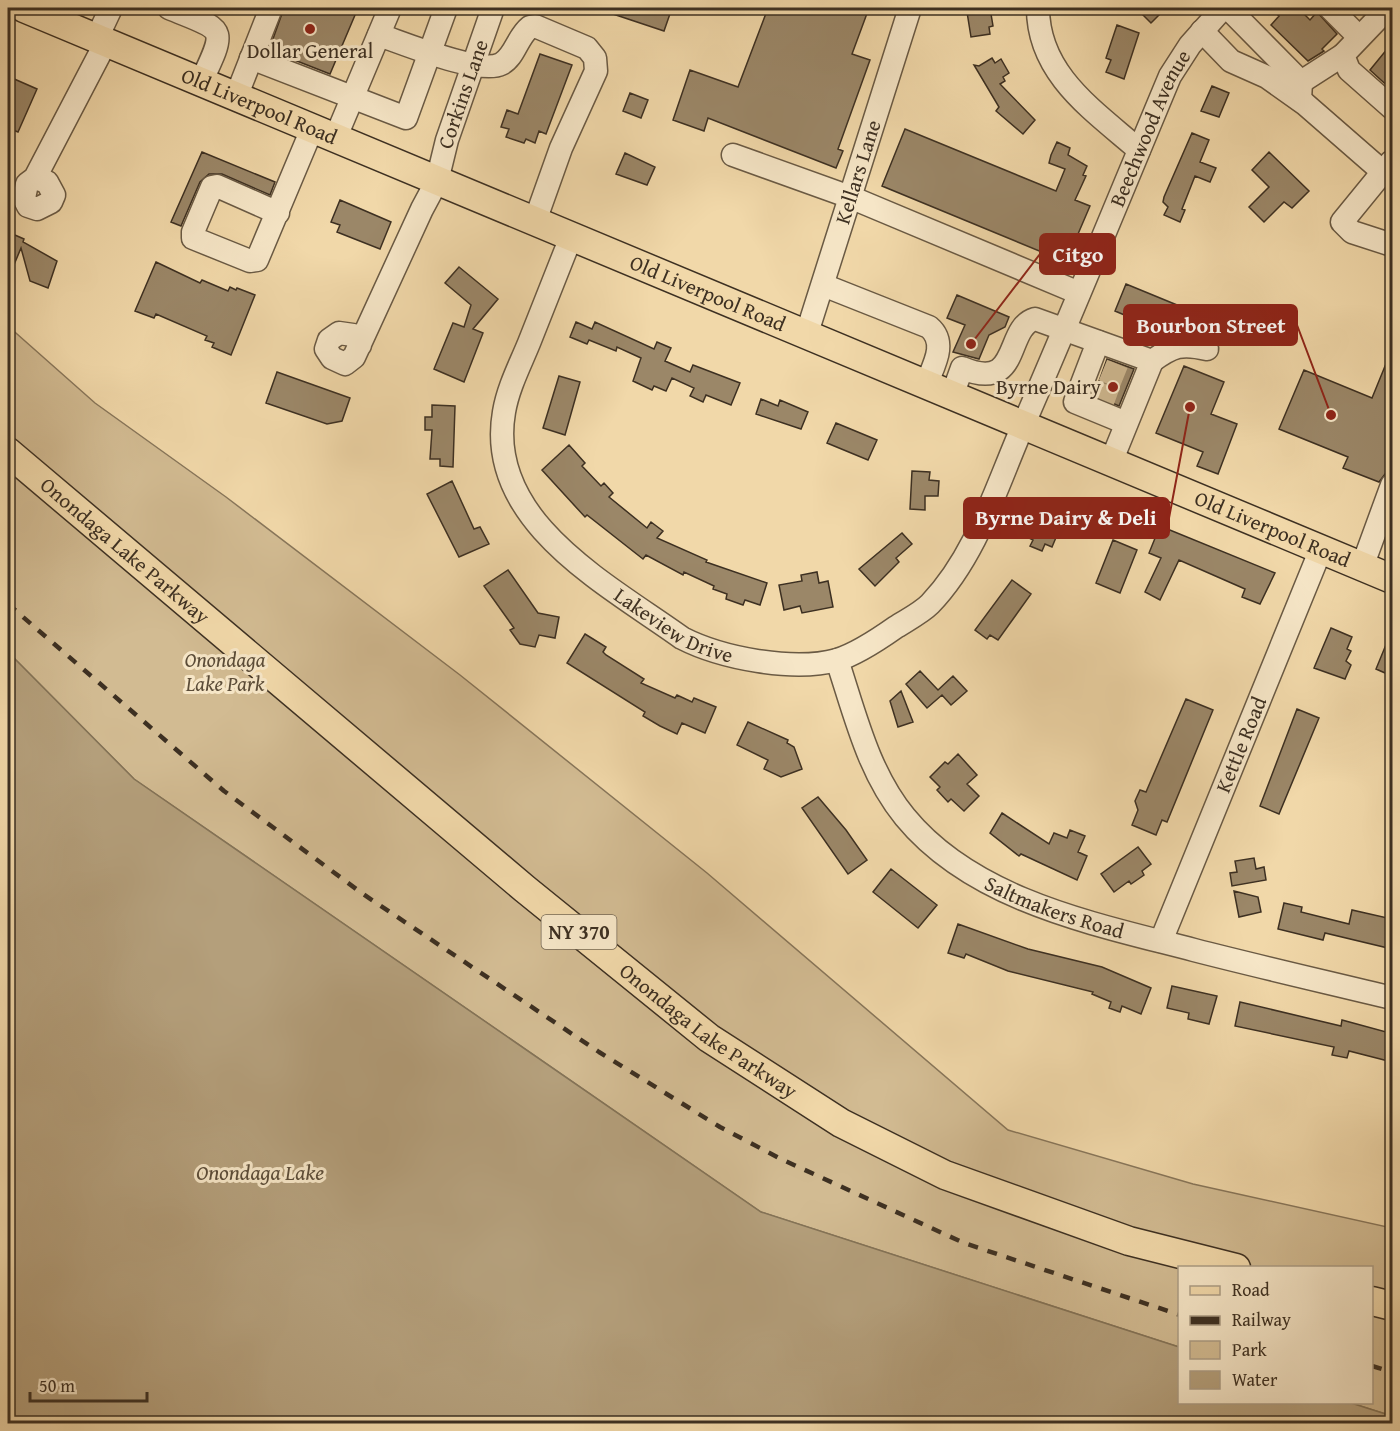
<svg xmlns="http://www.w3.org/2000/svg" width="1400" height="1431" font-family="'Gentium Book Plus',serif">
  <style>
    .green { fill: #d2bb92; stroke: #88765a; stroke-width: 1.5 }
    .water { fill: #b49f7b; stroke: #847357; stroke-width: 1.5 }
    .building { fill: #9b8768; stroke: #3d3022; stroke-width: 1.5 }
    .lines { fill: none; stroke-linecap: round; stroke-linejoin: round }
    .minor-tunnel { stroke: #cdb68e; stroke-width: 22; stroke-dasharray: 22 11; stroke-linecap: butt }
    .minor-casing { stroke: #6a5a44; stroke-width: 25 }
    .major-casing { stroke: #3d3022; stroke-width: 31 }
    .minor { stroke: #f6e6c7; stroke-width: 22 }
    .major { stroke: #f1d8a9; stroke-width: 28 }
    .rail { stroke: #3d3022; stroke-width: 4.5; stroke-dasharray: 10 10; stroke-linecap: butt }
    .poi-dot { fill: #8f2418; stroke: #f6e6c7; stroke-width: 2 }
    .labels { text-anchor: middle; stroke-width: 6; stroke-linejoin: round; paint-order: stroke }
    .shield { fill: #f6e6c7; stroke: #746754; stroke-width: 1.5 }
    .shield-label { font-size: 20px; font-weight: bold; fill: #3d3022 }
    .poi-label { font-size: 21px; fill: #3d3022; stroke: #f6e6c7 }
    .street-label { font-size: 21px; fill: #3d3022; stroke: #f6e6c7 }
    .park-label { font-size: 21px; font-style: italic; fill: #5b4c38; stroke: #f6e6c7 }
    .water-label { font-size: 22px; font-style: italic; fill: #5b4c38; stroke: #f6e6c7 }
    .leader { fill: none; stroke: #8f2418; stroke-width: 2 }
    .callout-dot { fill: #8f2418; stroke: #f6e6c7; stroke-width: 2 }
    .callout { fill: #8f2418; stroke: #8f2418; stroke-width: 2 }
    .callout-label { font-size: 22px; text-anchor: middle; font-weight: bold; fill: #fff }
  </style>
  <rect width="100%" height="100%" fill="#f1d8a9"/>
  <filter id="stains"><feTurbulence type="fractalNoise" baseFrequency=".00333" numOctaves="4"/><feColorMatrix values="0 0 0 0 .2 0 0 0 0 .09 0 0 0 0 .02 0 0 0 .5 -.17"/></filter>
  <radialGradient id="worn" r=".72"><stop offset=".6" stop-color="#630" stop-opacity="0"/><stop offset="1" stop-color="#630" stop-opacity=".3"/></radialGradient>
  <path class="green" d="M8,326L95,403L226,497L460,675L707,873L1008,1130L1193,1184L1392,1228V1416L1351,1403L1372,1402V1268H1180L1179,1347L761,1212L134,779L8,652Z"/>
  <path class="water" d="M8,652L134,779L761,1212L1179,1347L1180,1402L1351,1403L1392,1416V1423H8Z"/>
  <path class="building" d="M284,8H358L330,74L269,50Z
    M602,8H672L664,31L601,10Z
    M768,8H869L852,54L870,60L838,149L843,151L836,168L708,118L704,131L673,120L690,70L738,87Z
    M990,8L993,26L989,27L990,34L971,37L967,12Z
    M1136,8H1166L1151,23Z
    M1270,8H1298L1310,20L1317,12L1337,34L1322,49L1324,51L1308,61L1271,25L1279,16Z
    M1117,25L1139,33L1124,79L1106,72L1111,60L1106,58Z
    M1392,43V90L1370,70Z
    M540,54L572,65L546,134L539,131L535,143L526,139L524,143L506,137L509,129L501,127L507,110L518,114Z
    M992,58L995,63L1001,59L1009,73L1003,77L1005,81L1000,84L1035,120L1023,134L996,111L999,107L974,65L979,66Z
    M12,78L37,89L18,132L8,128V82L10,83Z
    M1212,86L1229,93L1219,117L1201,111Z
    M630,93L648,100L641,118L623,111Z
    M905,129L1056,191L1065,169L1049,163L1051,155L1057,142L1070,148L1068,155L1087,166L1083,175L1086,176L1075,200L1090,206L1066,262L882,186Z
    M1192,133L1209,140L1200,162L1216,168L1210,182L1195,176L1182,209L1185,210L1180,222L1164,215L1168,207L1163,202L1164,197Z
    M202,152L275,182L270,195L222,174H209L200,182L181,226L171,222Z
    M1269,152L1309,191L1292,208L1284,202L1264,222L1249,207L1269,187L1252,170Z
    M625,153L655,167L647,185L616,174Z
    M340,200L391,222L380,249L337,232L340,225L331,222Z
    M8,232L24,239L23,242L57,261L48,288L30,281L21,248L8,279Z
    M156,262L200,283L202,280L228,291L230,287L236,290L237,288L255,295L231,355L212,347L214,343L205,340L207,336L156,314L154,318L135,311Z
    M459,267L498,299L473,329L483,333L464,382L434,369L453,323L464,327L471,305L445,283Z
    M1126,284L1177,305L1165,332L1115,311Z
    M957,295L1009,317L1005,327L989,335L979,359L953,352L965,325L947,318Z
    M576,322L592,329L595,322L654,349L657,342L671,348L665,361L690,372L693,365L740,383L731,405L706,395L703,402L690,396L694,388L672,378L666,391L654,386L652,390L633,381L641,358L617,347L616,351L589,340L587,344L570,337Z
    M1392,349V465L1379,482L1343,468L1348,457L1279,429L1304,370L1372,398Z
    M1107,359L1134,369L1119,406L1094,395Z
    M1184,366L1224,382L1211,414L1237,424L1218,474L1197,466L1203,452L1156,433Z
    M277,372L350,398L342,421L327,424L266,403Z
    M559,376L580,382L565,435L543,428Z
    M761,399L778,406L780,400L808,412L801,429L756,414Z
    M432,405L455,406L453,467L440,466V459H430L432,430H425V417H432Z
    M836,423L877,440L868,460L827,443Z
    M569,445L585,463L582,466L601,486L604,483L613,493L609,497L647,528L651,522L663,531L657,538L707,560L706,562L767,583L760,605L745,600L743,605L726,599L727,594L713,589L714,586L684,572L683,575L646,555L643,559L587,515L585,517L542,470Z
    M912,471L930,472L929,480L939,481L938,496H925V510L910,509Z
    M452,481L474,529L480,527L489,544L459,557L427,494Z
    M1055,501L1075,509L1066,531L1060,528L1052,547L1045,544L1042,551L1030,546L1033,540L1027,537L1038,509L1049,513Z
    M1160,526L1275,573L1260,604L1242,597L1245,589L1179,560L1160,600L1145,592L1161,558L1149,553Z
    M902,533L912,544L896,558L899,562L875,586L859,569Z
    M1113,540L1137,550L1120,593L1096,583Z
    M508,570L538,613L559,617L555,638L539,635L535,647L520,644L510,630L514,628L484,586Z
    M817,572L819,583L828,581L833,607L802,613L800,606L784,610L779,585L802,581L801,575Z
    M1012,580L1031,594L998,640L990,635L987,639L975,630Z
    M1331,628L1352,637L1347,649L1351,651L1346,661L1351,665L1345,679L1314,668Z
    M1392,630V676L1376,669Z
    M585,634L606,647L603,652L606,655L644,679L641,683L675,698L677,695L692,702L694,698L716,707L705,733L682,723L677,734L660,726L643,716L645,712L567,663Z
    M920,671L938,690L953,676L967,691L951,705L942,695L927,708L906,684Z
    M901,691L913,722L898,727L890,701Z
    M1186,699L1213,710L1167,822L1162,820L1156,835L1132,825L1138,810L1135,801L1140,790L1146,792Z
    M1297,709L1319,718L1279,814L1260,806Z
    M748,722L788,740L787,743L794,747L802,769L781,777L764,769L768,760L737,745Z
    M958,754L977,775L967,784L979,796L964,811L951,799L948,802L937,790L940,787L930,777L945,762L948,764Z
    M818,797L846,830L867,860L848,874L802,808Z
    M1002,813L1049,844L1054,833L1067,838L1070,830L1085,836L1078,852L1087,856L1077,880L1021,854L1019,856L990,833Z
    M1138,847L1151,864L1142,871L1144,875L1131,884L1129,881L1114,892L1101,874Z
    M1254,858L1256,869L1264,867L1266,880L1232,886L1230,873L1237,872L1235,861Z
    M891,869L937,905L918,928L873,892Z
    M1234,891L1258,897L1261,912L1239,917Z
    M1284,903L1302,907L1301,912L1349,924L1352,910L1392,919V949L1325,933L1323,940L1278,929Z
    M958,924L1028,949L1102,967L1151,988L1141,1014L1122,1006L1120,1012L1109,1008L1111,1002L1092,994L1093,992L1008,971L966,954L964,958L948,953Z
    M1172,986L1217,996L1209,1024L1188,1019L1189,1013L1167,1008Z
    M1240,1002L1341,1026L1342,1020L1390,1033L1392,1062L1349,1051L1347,1058L1332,1055L1334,1047L1235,1026Z"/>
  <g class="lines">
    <path class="minor-tunnel" d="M1103,370L1130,381
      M1095,392L1122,402"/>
    <g class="minor-casing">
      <g id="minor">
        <path d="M169,8C225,31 228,25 201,82"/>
        <path d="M1038,8C1038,74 1093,110 1139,150"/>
        <path d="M1228,8L1301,82L1300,100"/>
        <path d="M1330,8L1359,37"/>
        <path d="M1388,8L1343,55L1349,70L1392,108"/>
        <path d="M1202,31L1231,61L1267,77L1305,104L1383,172"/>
        <path d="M379,35C403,43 480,75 501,64C515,57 517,37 530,27L535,26L587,48L595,58L596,71L561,148L535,221"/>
        <path d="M97,38L111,8"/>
        <path d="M251,58L406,118L446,8"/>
        <path d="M1301,82L1343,55"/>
        <path d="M236,97L271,8"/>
        <path d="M335,139L390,8"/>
        <path d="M733,155L850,197L1079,293"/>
        <path d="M1391,162L1342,222L1352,232L1392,245"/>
        <path d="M35,178L47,182L54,195L51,202L37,209L28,206L24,198L27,184L35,178L106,42"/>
        <path d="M278,213L217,186L212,187L193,232V238L250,261L257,260L312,129"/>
        <path id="s1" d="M571,237C557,272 543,308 529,343C520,365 508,388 504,412C485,521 607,584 682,638C721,658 793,672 837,660C857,654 879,639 896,627C907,620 921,613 930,604C976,556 996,488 1022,428C1073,311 1121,193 1170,76L1190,45L1223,8"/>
        <path d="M823,285L929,327C948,343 933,366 926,385"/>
        <path id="s2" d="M806,336L910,8"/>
        <path d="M1098,342L1075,402L1126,423"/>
        <path id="s3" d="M360,345L353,335L339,333L329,340L326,349L332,358L345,364L354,357L422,209L437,181L447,140L493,8"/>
        <path d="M1152,361C1173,346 1181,343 1207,349"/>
        <path d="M952,396L962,368C1022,393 1004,328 1035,319L1152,361L1111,462"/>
        <path d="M1362,567L1392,485"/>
        <path id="s4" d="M837,660C855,714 868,772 905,817C974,901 1095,924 1194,950C1260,967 1326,982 1392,998"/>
        <path id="s5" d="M1161,941L1321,549"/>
      </g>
    </g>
    <g class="major-casing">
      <g id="major">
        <path id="s6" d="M24,8L1392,579"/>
        <path id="s7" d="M8,452L525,889L709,1038L841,1123L945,1175L1129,1241L1236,1268"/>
        <path d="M1372,1301L1392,1306"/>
      </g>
    </g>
    <use href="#minor" class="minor"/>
    <use href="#major" class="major"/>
    <path class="rail" d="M8,604L224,791L363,894L599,1052L720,1127L781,1159L964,1243L1180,1315
      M1372,1366L1392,1372"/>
  </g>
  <g class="poi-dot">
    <circle cx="310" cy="29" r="6"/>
    <circle cx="1113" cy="387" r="6"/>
  </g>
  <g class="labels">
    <rect class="shield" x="541.5" y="915" width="75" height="34" rx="4.5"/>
    <g class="shield-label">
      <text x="579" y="939">NY 370</text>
    </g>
    <g class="poi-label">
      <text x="310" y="58">Dollar General</text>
      <text x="1101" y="394" text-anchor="end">Byrne Dairy</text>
    </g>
    <g class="street-label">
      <text dy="7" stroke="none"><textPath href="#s3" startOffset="370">Corkins Lane</textPath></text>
      <text dy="7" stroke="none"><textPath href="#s6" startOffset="255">Old Liverpool Road</textPath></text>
      <text dy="7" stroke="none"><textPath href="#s1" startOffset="1287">Beechwood Avenue</textPath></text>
      <text dy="7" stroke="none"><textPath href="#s2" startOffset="172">Kellars Lane</textPath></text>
      <text dy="7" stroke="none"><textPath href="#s6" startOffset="741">Old Liverpool Road</textPath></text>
      <text dy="7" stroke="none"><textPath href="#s6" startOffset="1353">Old Liverpool Road</textPath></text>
      <text dy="7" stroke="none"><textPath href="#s7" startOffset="153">Onondaga Lake Parkway</textPath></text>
      <text dy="7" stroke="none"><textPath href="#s1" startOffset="480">Lakeview Drive</textPath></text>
      <text dy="7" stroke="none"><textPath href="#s5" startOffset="212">Kettle Road</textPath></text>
      <text dy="7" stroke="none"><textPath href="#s4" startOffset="350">Saltmakers Road</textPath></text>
      <text dy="7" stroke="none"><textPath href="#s7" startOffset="909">Onondaga Lake Parkway</textPath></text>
    </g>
    <g class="park-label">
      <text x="225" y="667">Onondaga<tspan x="225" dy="24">Lake Park</tspan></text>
    </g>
    <g class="water-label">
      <text x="260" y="1180">Onondaga Lake</text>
    </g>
  </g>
  <path class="leader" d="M971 344L1040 254M1331 415L1297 325M1190 407L1169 518"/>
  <g class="callout-dot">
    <circle cx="971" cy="344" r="6"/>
    <circle cx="1331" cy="415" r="6"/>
    <circle cx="1190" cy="407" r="6"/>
  </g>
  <g class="callout">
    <rect x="1040" y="234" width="75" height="40" rx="6"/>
    <rect x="1124" y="305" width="173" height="40" rx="6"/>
    <rect x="964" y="498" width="205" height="40" rx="6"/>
  </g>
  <g class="callout-label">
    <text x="1078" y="262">Citgo</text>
    <text x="1211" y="333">Bourbon Street</text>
    <text x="1066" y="525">Byrne Dairy &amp; Deli</text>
  </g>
  <rect width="1400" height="1431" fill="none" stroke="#f1d8a9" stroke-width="30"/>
  <rect x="9" y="9" width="1382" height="1413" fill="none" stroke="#3d3022" stroke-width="3"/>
  <rect x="15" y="15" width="1370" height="1401" fill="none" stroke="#3d3022" stroke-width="1.5"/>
  <rect x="1178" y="1266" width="195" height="138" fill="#f6e6c7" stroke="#ac9d85" stroke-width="1.5"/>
  <rect x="1190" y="1286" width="30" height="9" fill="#f1d8a9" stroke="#ac9d85" stroke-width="1.5"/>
  <text x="1232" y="1296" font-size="18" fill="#3d3022">Road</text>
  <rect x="1190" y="1316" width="30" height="9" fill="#3d3022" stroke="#ac9d85" stroke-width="1.5"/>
  <text x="1232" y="1326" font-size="18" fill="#3d3022">Railway</text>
  <rect x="1190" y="1341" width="30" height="18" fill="#d2bb92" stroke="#ac9d85" stroke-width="1.5"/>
  <text x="1232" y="1356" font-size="18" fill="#3d3022">Park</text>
  <rect x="1190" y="1371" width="30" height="18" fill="#b49f7b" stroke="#ac9d85" stroke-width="1.5"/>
  <text x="1232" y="1386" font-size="18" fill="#3d3022">Water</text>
  <path d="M30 1392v9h117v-9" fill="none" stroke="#3d3022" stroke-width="3"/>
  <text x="39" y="1392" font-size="18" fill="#3d3022" stroke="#f6e6c7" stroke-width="4.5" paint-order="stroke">50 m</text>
  <rect width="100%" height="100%" filter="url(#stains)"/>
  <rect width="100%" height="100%" fill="url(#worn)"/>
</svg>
